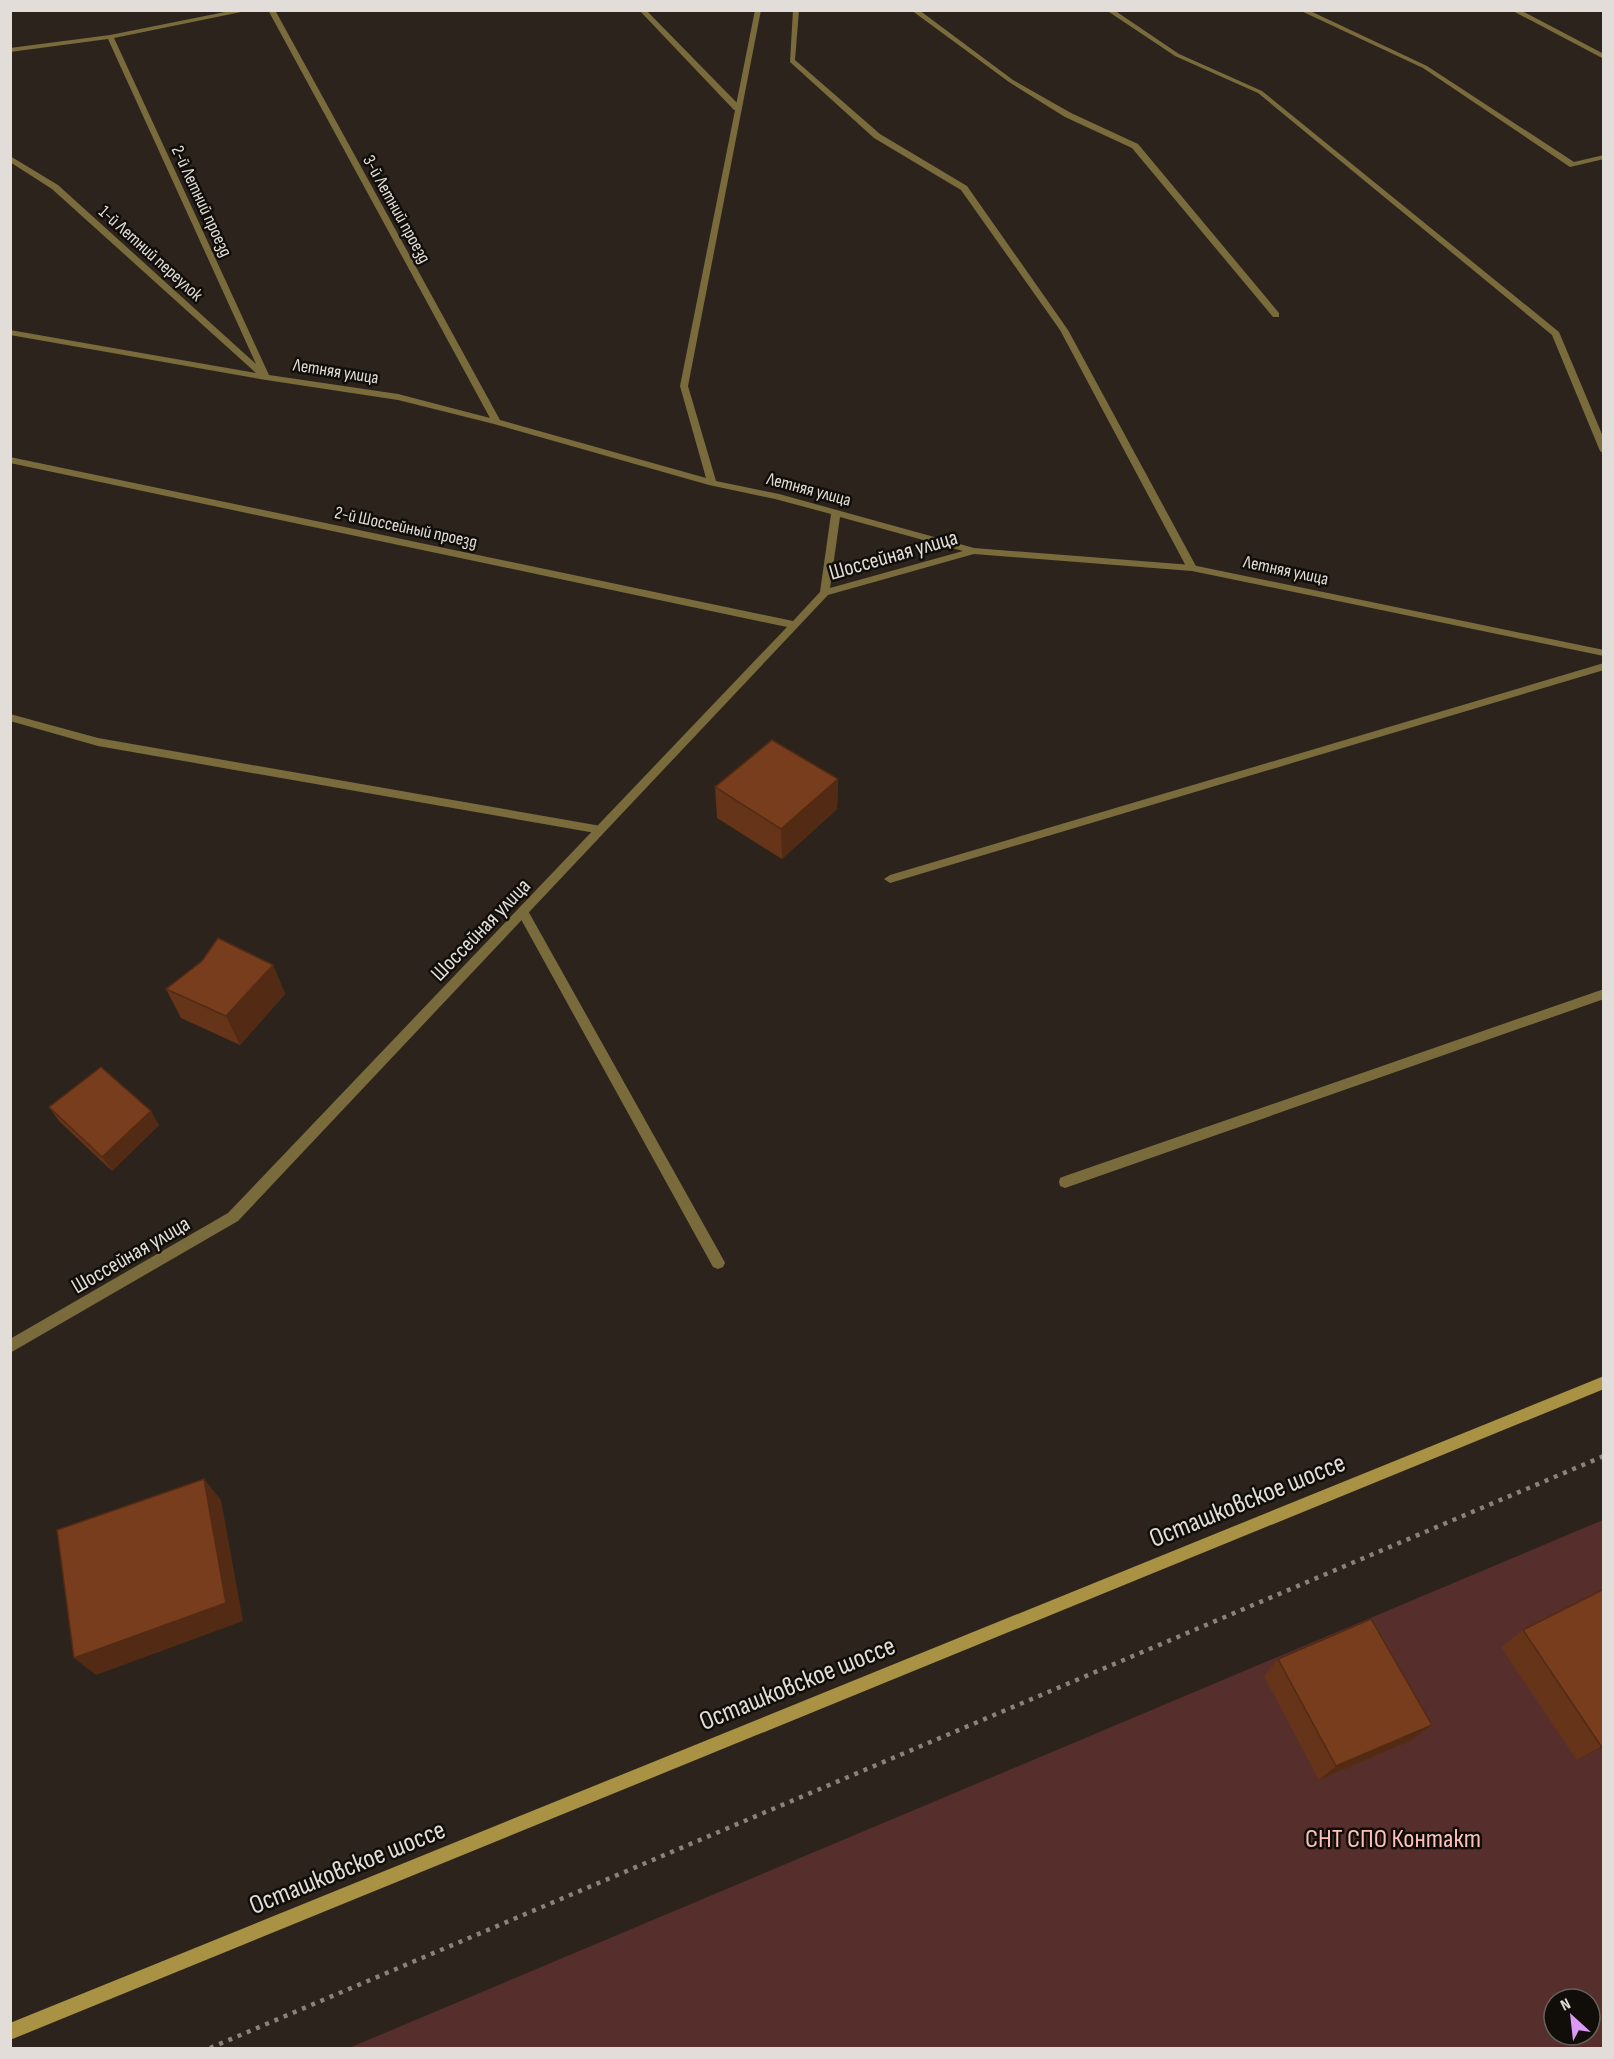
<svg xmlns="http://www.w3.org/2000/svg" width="1614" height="2059" font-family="'Sofia Sans Condensed',sans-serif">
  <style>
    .green { fill: #562f2d; fill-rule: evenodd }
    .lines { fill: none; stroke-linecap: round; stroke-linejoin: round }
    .path { stroke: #89837c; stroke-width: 4.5; stroke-dasharray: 4 6; stroke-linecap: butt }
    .lane { fill: #796b3c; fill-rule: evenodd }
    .street { fill: #796b3c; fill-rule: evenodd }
    .secondary { fill: #a99243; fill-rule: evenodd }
    .wall { fill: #663419 }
    .shaded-wall { fill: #532b14 }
    .building { fill: #773d1d; stroke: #532b14; stroke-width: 1.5 }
    .labels { text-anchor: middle; stroke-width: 5; stroke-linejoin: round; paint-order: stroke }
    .far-street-label { font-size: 18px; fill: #e2ddd8; stroke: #110e0a }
    .street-label { font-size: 22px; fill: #e2ddd8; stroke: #110e0a }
    .near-street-label { font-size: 27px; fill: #e2ddd8; stroke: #110e0a }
    .near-park-label { font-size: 27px; fill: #febfba; stroke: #110e0a }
  </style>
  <rect width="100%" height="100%" fill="#2c241c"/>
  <path class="green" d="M1603,1520V2048H349ZM1554,1999H1590V2035H1554Z"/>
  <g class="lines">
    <path class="path" d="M210,2048L1604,1456"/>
    <path class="lane" d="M639,10H646L740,106V110H734Z
      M793,10H799L795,60L880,134L967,186L1068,330L1197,568L1195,570L1192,571L1187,568L1060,330L961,190L874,138L790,62Z
      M911,10H919L1013,80L1071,113L1138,144L1279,313V317H1273L1132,148L1065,117L1009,82Z
      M1106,10H1114L1179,54L1262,91L1559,332L1604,439V454L1600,451L1552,335L1258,93L1175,56Z
      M1299,10H1308L1427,66L1574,162L1604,155V159L1570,167L1423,68Z
      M1511,10H1520L1604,54V59Z
      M1604,663V670L890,883L884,879L890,875Z
      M10,714L98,738L601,826L606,830L601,834L98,746L10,721Z
      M523,908L527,909L723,1259L725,1263L723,1267L718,1269L713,1267L517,912Z
      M1604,989V999L1065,1188L1060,1186L1059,1182L1060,1178L1065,1176Z"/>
    <path class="street" d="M235,10H251L114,38L269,375L398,394L490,418L268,10H275L500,420L706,478L680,386L755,10H761L688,386L716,481L779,494L974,548L1192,565L1604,650V656L1192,571L974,554L828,595L238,1221L10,1353V1339L228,1213L787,627L10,463V457L793,621L820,592L831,514L775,499L709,485L494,424L398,400L266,380L10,335V330L256,373L52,189L10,162V156L58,185L256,364L108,39L10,52V48L110,35ZM840,517L963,551L830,588Z"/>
    <path class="secondary" d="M1604,1376V1389L10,2040V2023Z"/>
  </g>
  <path class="wall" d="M838,779L837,809L782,859L717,818L715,787Z
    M273,965L285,994L240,1045L181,1018L166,989Z
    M49,1107L159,1125L112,1171L59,1121Z
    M1523,1630L1604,1746L1577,1760L1501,1647Z
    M1278,1659L1412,1740L1319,1780L1264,1676Z"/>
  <path class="shaded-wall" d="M838,779L837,809L782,859L781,829Z
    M273,965L285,994L240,1045L226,1016Z
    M151,1111L159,1125L112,1171L102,1157Z
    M204,1479L221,1500L243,1621L96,1675L74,1658Z
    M1432,1725L1412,1740L1319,1780L1336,1766Z
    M1604,1745V1746L1577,1760Z"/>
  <path class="building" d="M772,740L838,779L781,829L715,787Z
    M218,938L273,965L226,1016L166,989L202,961Z
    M101,1067L151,1111L102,1157L49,1107Z
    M204,1479L226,1603L74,1658L57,1530Z
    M1604,1589V1745L1601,1746L1523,1630Z
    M1371,1619L1432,1725L1336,1766L1278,1659Z"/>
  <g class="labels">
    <g class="far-street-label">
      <text transform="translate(202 201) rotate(65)" y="6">2-й Летний проезд</text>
      <text transform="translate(397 209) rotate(61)" y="6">3-й Летний проезд</text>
      <text transform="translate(151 253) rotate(42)" y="6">1-й Летний переулок</text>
      <text transform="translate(336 371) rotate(9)" y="6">Летняя улица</text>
      <text transform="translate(809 489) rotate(15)" y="6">Летняя улица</text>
      <text transform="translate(406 527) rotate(12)" y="6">2-й Шоссейный проезд</text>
      <text transform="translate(1286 570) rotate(12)" y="6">Летняя улица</text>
    </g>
    <g class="street-label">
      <text transform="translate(893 554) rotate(-16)" y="8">Шоссейная улица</text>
      <text transform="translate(480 929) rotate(-46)" y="8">Шоссейная улица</text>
      <text transform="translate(130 1254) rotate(-30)" y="8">Шоссейная улица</text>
    </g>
    <g class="near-street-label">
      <text transform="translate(1247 1500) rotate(-22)" y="9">Осташковское шоссе</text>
      <text transform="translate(797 1683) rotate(-22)" y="9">Осташковское шоссе</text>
      <text transform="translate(347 1867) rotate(-22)" y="9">Осташковское шоссе</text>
    </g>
    <g class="near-park-label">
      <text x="1393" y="1847">СНТ СПО Контакт</text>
    </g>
  </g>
  <rect width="1614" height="2059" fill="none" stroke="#e2ddd8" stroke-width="24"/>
  <g transform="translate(1572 2017) rotate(333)"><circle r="28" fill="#110e0a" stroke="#65615c" stroke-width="1.5"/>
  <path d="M0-4.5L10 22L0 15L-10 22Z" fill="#db99f5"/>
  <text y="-9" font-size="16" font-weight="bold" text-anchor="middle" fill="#e2ddd8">N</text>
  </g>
</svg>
